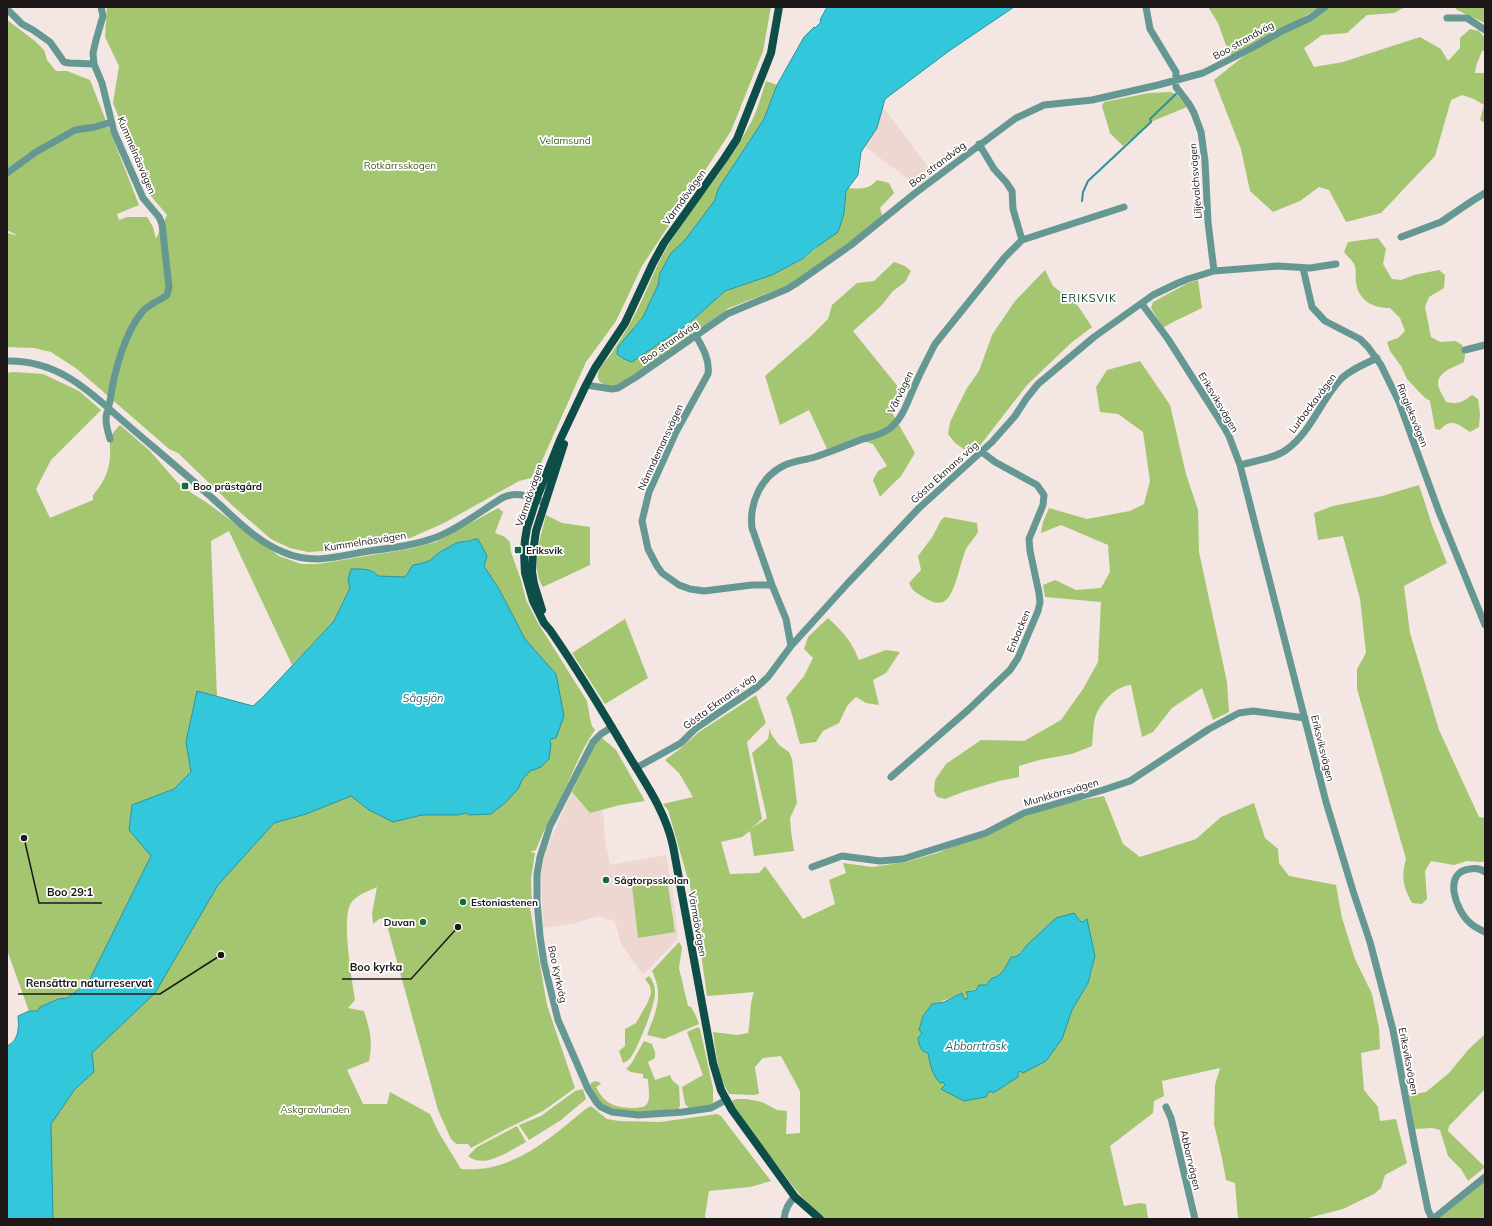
<svg xmlns="http://www.w3.org/2000/svg" width="1492" height="1226" font-family="Mulish,sans-serif">
  <style>
    .built { fill: #edd7d0 }
    .green { fill: #a4c670; fill-rule: evenodd }
    .water { fill: #32c7da; stroke: #2c92a0 }
    .lines { fill: none; stroke-linecap: round; stroke-linejoin: round }
    .stream { stroke: #2c92a0; stroke-width: 2 }
    .minor { stroke: #669893; stroke-width: 7 }
    .major { stroke: #0d4e49; stroke-width: 8 }
    .poi-dot { fill: #166b3c; stroke: #fff; stroke-width: 1.5 }
    .labels { text-anchor: middle; stroke-width: 3.5; stroke-linejoin: round; paint-order: stroke }
    .street-label { font-size: 10px; fill: #1d1817; stroke: #fff }
    .park-label { font-size: 10px; fill: #455b1e; stroke: #fff }
    .poi-label { font-size: 10px; font-weight: bold; fill: #1d1817; stroke: #fff; text-anchor: start }
    .neighbourhood-label { font-size: 11px; letter-spacing: 1px; fill: #013e1f; stroke: #fff }
    .water-label { font-size: 11px; font-style: italic; fill: #276068; stroke: #fff }
    .leader { fill: none; stroke: #1d1817; stroke-width: 1.5 }
    .callout-dot { fill: #1d1817; stroke: #fff; stroke-width: 1.5 }
    .callout-label { font-size: 11px; text-anchor: middle; font-weight: bold; fill: #1d1817; stroke: #fff; stroke-width: 3.5; stroke-linejoin: round; paint-order: stroke }
  </style>
  <rect width="100%" height="100%" fill="#f4e6e2"/>
  <path class="built" d="M883,107L934,175L919,187L864,146L877,128Z
    M572,792L590,813L603,810L605,840L610,865L666,855L672,888L678,935L677,940L643,975L621,944L615,921L598,916L576,923L543,928L541,873L546,849Z"/>
  <path class="green" d="M107,7H771L763,51L731,131L642,266L616,321L586,362L541,463L531,478L519,481L444,523L410,538L337,550L308,552L290,548L271,539L233,506L178,453L169,449L77,369L51,352L34,348L7,347V233L18,236L7,230V20L35,41L44,50L47,60L56,71H67L90,80L139,205L117,214L119,220L127,217H147L153,227L156,239L167,215L150,195L113,103L119,66L105,37Z
    M1208,7H1321L1232,57L1227,48L1218,23Z
    M1328,7H1405L1394,13L1367,15L1347,33L1322,35L1304,48L1314,67L1343,62L1420,37L1441,49L1448,61L1460,48V38L1470,29L1479,31L1485,38V51H1482L1476,66L1475,73H1485V123L1480,120L1484,105L1474,99L1462,95L1451,100L1435,156L1381,213L1346,222L1329,190L1319,187L1300,201L1273,212L1250,191L1241,149L1214,80L1244,56Z
    M1455,7H1485V23L1457,10Z
    M766,81L777,85L764,119L718,189L715,200L685,240L671,253L660,273L658,285L643,317L633,328L688,324L725,291L772,275L805,258L821,244L844,214L846,191L848,188C859,189 869,190 877,180L889,183L894,193L880,208L883,217L849,244L797,280L783,287L729,308L659,358L617,385C610,387 596,385 598,374C599,366 609,358 613,351C620,341 626,330 632,320C646,295 654,268 669,244C694,203 727,168 749,126C757,112 761,96 766,81Z
    M1170,92L1176,94L1187,107L1153,121L1123,146L1110,133L1102,106L1104,102L1149,93Z
    M1378,238L1386,249L1383,264L1392,279L1401,280L1414,275L1439,270L1445,275L1444,288L1429,297L1425,307L1431,337L1440,342L1456,341L1462,345L1465,355L1464,362C1455,367 1438,371 1438,384C1438,389 1444,397 1446,402C1457,405 1463,402 1472,395L1478,399L1480,414L1479,427L1470,432C1459,425 1451,417 1440,430L1435,429L1430,401L1424,397L1407,379L1401,366L1390,351L1387,342L1398,338L1405,331L1400,318L1390,308C1373,308 1359,301 1356,283C1355,277 1357,269 1354,264C1352,260 1347,256 1344,252L1348,242Z
    M894,262L905,266L911,271L905,282L893,291L881,306L853,331L903,393L891,411L915,453L901,476L880,497L873,480L878,471L887,466L873,444L856,439L827,449L809,410L780,425L765,376L812,335L828,319L832,305L857,283L874,281Z
    M1045,270L1053,286L1078,306L1092,327L1071,343L1027,385L978,448L971,454L955,443L948,434L950,422L967,388L979,371L992,335L1015,301Z
    M1198,280L1202,308L1171,323L1163,328L1151,308L1153,302L1188,283Z
    M1140,361L1170,405L1186,474L1198,510L1199,552L1227,682L1229,712L1213,720L1202,688L1172,708L1153,732L1142,737L1131,685C1116,686 1102,701 1096,715C1093,722 1093,738 1092,746L1072,754L1039,760L1019,766V777L999,781L963,792L945,799L937,797L934,791L935,780L946,764L981,740L1024,741L1061,720L1083,689L1098,662L1101,602L1045,597L1043,585L1055,580L1076,590L1101,588L1110,572L1108,545L1061,525L1041,533L1043,522L1049,508L1087,519L1130,511L1144,504L1150,481L1143,432L1118,414L1100,412L1096,387L1107,370Z
    M13,372L43,374L79,391L101,410L51,460L36,489L50,518L93,500V495C103,484 109,472 110,457C111,450 108,441 112,435C114,431 117,428 120,425L150,451L177,482L193,494L206,502L279,556L301,564H318L409,549L436,542L498,508L503,512L495,533L505,537L510,542L511,552L521,580L526,600L538,623L587,701L590,718L592,726L595,730C582,748 574,770 564,791C554,810 544,829 536,850L530,852L535,853L531,879L532,907L530,908L547,1005L575,1088L543,1111L506,1129L471,1148L468,1144H456L451,1139L438,1110L385,918L379,919L373,924L372,913L377,887C369,891 356,895 351,903C341,918 352,980 355,1000L348,1008L364,1011C370,1031 373,1040 369,1061L347,1070L363,1104H387L390,1092L430,1114L439,1133L461,1169C512,1174 550,1138 587,1108L591,1106L607,1119L619,1121L660,1122L717,1114L721,1116L771,1181L750,1187L709,1191L705,1216L706,1219H7V1109L214,822L551,744L556,674L525,639L499,589L484,566L486,556L478,539C468,539 449,546 440,552C436,554 434,558 431,560C421,566 410,566 405,577L378,576C373,568 365,571 357,569L348,580L350,588L334,621L292,665L229,531L211,541L217,697L197,692L191,772L174,789L132,805L129,830L152,856L88,983L66,998L58,999L40,1007L38,1011H29L7,950V373Z
    M1419,485L1432,525L1447,563L1404,586L1410,633L1439,730L1479,817L1485,818V861L1481,862L1467,861L1454,865L1431,861L1425,871L1427,899L1422,904L1412,903C1403,886 1401,878 1406,859L1357,689V669L1366,653L1360,599L1343,536L1318,540L1314,513L1333,506L1382,496Z
    M546,515L562,523L590,527V565L543,587C530,569 541,536 546,515Z
    M945,517L977,523L978,532C975,538 969,543 966,549C961,560 955,593 947,599C941,606 931,602 925,598C918,594 912,591 909,583L921,570L918,556L933,536L941,520Z
    M828,618C843,632 851,640 859,660L886,650L900,652L886,673L873,680L879,705L866,703L856,697L847,706L839,723L823,731L816,742L800,744C795,729 793,713 786,698L804,676L813,658L804,649L808,637Z
    M625,619L648,678L605,704L572,653Z
    M756,695L766,723L747,742L762,819L752,828L767,818L752,753L768,739L770,728L771,734L779,745L789,752L792,759L797,803L790,818L791,831L794,851L754,856L750,831L742,837L721,842L730,874L759,873L765,866L803,919L835,904L829,880L846,873L843,863L872,867L906,862L937,853L1036,812L1063,803L1104,796L1123,844L1140,857L1196,839L1221,817L1254,803L1265,838L1278,849L1279,863L1289,876L1336,885L1342,918L1355,959L1372,994L1379,1028L1380,1049L1361,1053L1364,1090L1378,1107L1380,1121L1396,1119L1407,1163L1385,1175L1381,1188L1374,1194L1343,1209L1304,1219H1238L1235,1183L1226,1180L1222,1158L1214,1124L1215,1085L1220,1068L1162,1081L1164,1096L1154,1101L1153,1113L1110,1146L1124,1206L1140,1203L1146,1204L1148,1219H1054V1218H1025L1024,1219H826C801,1201 786,1176 767,1152C756,1138 737,1119 732,1101L736,1099H747L762,1102L777,1110L787,1111L786,1134L800,1133V1091L781,1056L763,1058L755,1067L759,1094L753,1095L729,1094C718,1076 716,1053 713,1032L737,1035L748,1033C751,1019 749,1005 754,992L707,996L693,897L668,810L663,804L693,797L679,773L665,760L681,748L699,732ZM1079,919L1080,921L1083,922L1087,920L1095,956L1092,970L1088,983L1072,1010L1062,1039L993,1093L992,1091L988,1093L942,1089L945,1085L928,1052L918,1038L922,1033L919,1030L923,1016L932,1004C942,1002 952,996 963,995L964,999H967V994L970,990C979,989 987,985 992,978C1002,977 1006,966 1011,958C1020,957 1021,949 1028,945C1044,935 1062,928 1079,919Z
    M602,738L616,750L645,801L620,805L590,813L572,792L595,744Z
    M667,879L675,932L638,938L632,886Z
    M679,942L682,947L679,968L688,1006L691,1007L696,1016L699,1024L664,1039L647,1035C656,1011 664,996 652,971Z
    M649,976C653,981 655,986 655,993C655,1006 638,1047 631,1057C629,1060 626,1062 623,1063L619,1051L625,1046V1029L636,1023L648,1002L651,993L650,986L645,979Z
    M698,1027L700,1029L713,1088V1103L710,1105L689,1108L685,1104L682,1087L703,1075L687,1032Z
    M1485,1034V1089L1449,1126L1448,1131L1485,1167L1468,1181L1461,1169L1448,1156L1440,1130L1432,1128L1415,1129L1409,1095L1426,1092L1449,1073L1468,1050Z
    M644,1041L652,1044L655,1052V1058L648,1062L655,1080L670,1075L672,1080L679,1086L680,1106L678,1109C654,1111 624,1118 603,1104C597,1100 594,1092 590,1086L591,1083L595,1081L599,1082L601,1084L596,1087C605,1105 616,1108 635,1108C640,1107 644,1108 647,1104C651,1098 648,1085 648,1079L643,1078V1074L631,1072L626,1069L631,1064Z
    M583,1089L586,1099L561,1120L529,1140L519,1125L541,1116L575,1091Z
    M517,1126L526,1142C510,1150 485,1170 468,1156L477,1147Z
    M1485,1181V1219H1439Z"/>
  <path class="water" d="M827,7H1014L949,51L885,99L877,128L861,152L858,175L846,191L844,214L838,232L814,249L804,258L772,275L725,291L688,324L632,362L624,359L617,354L618,347L643,317L658,285L660,273L671,253L685,240L715,200L718,189L764,119L777,85L804,37L814,27L815,28L821,22L820,20Z
    M475,539H478L487,556L484,566L499,589L525,639L556,674L564,716L556,738L552,739L550,741L551,744L549,759L541,767L530,771L522,780L518,789L505,803L491,814L469,815L466,813L458,815H422L393,822L369,810L351,796L306,814L274,823L218,885L155,993L92,1053L94,1072L75,1089L51,1124L53,1219H7V1046C19,1041 19,1027 18,1016L29,1011H38L40,1007L58,999L67,998L88,983L151,856L129,830L132,805L174,789L191,772L186,742L197,691L253,706L262,698L334,621L350,588L348,580L351,569C360,569 372,568 378,576L405,577L413,565C419,564 424,563 429,561C432,559 434,557 436,555C439,552 453,545 456,543C462,541 469,542 475,539Z
    M1074,913L1080,921L1083,922L1087,919L1095,956L1088,983L1072,1010L1062,1039L1046,1061L1023,1073L1020,1071L1018,1073V1077L993,1093L991,1091L988,1093L986,1097L964,1101L941,1089L945,1085L943,1082L940,1083C932,1075 930,1064 928,1053C920,1052 919,1044 918,1038L922,1033L919,1030L923,1016L932,1004L944,1002L962,993L964,999H967L968,996L966,992L976,990L979,985H986L992,978C1002,977 1006,966 1011,957H1015L1020,954L1026,946L1056,918Z"/>
  <g class="lines">
    <path class="stream" d="M1082,201L1083,192L1088,181L1151,122L1150,119L1176,94"/>
    <path class="minor" d="M101,7L103,16L96,40L93,53L94,64L102,83L114,132L143,198L159,217L162,224L169,287L167,295C159,301 149,304 142,312C124,334 114,373 110,401C109,406 106,413 106,419C106,426 108,432 110,439
      M1146,7L1150,29L1176,72V87L1189,104L1194,113L1201,132L1205,161L1208,222L1214,271
      M7,9L22,24L33,30L50,42L64,62L69,63L94,64
      M1447,18H1467L1485,30
      M979,144L994,169L1006,182L1012,191L1013,209L1022,240
      M7,173L36,152L75,130L95,127L111,122
      M1401,237L1441,222L1472,201L1485,193
      M1303,268L1312,307L1325,321L1360,339L1368,347L1381,365L1399,402L1439,512L1485,625
      M1142,304L1168,339L1224,427L1229,436L1240,465L1326,802L1353,891L1370,942L1393,1030L1414,1142L1428,1210L1432,1219
      M696,336C703,348 710,360 708,374L676,432L649,492L642,521L648,549L657,566L662,573L679,585L690,589L704,591L752,585H772
      M1465,350L1485,345
      M7,361C53,360 83,385 115,414C147,442 180,469 211,497C233,516 255,541 283,552C294,557 306,559 318,559C335,558 352,554 369,551C392,548 416,545 437,537C460,528 481,511 502,498C519,490 529,497 545,503
      M586,385L612,389L618,388L636,377L727,314L787,289L797,283L851,245L914,194L1016,118L1044,105L1092,100L1158,85L1203,73L1250,49L1282,31L1310,18L1325,7
      M1240,465C1254,461 1273,459 1286,450C1311,432 1320,402 1340,380C1349,370 1365,364 1377,358
      M791,646L786,619L772,585L752,528C749,503 761,476 785,465C794,461 805,460 815,457C830,452 845,446 860,440C870,437 881,435 889,429C903,419 908,400 915,385C921,371 928,358 935,344L1005,257L1022,240L1124,207
      M612,727L601,734L593,742L550,826L540,857L537,874V901L540,936L544,963L558,1020L588,1089L597,1103L601,1107L612,1112L638,1115L683,1112L711,1108L726,1100
      M636,768L681,743L696,728L757,687L768,677L791,646L848,583L919,508L992,442L1015,416L1026,399L1038,384L1094,337L1153,295L1178,283L1188,279L1214,271L1278,266L1310,268L1336,264
      M891,777L968,710L1010,670L1018,658L1038,611L1040,602L1039,593L1030,551L1029,539L1043,505L1044,495L1037,485L995,462L982,452
      M812,867L842,856L880,861L903,859L986,833L1024,813L1103,790L1130,781L1209,729L1239,713L1253,711L1305,718
      M1485,872C1481,869 1475,868 1470,869C1442,872 1456,910 1469,922C1474,927 1479,929 1485,932
      M1166,1107L1171,1118L1195,1219
      M784,1219C785,1209 788,1203 795,1197
      M1433,1219L1485,1177"/>
    <path class="major" d="M779,7L771,53L737,139L724,159L664,243L653,263L625,323L595,368L586,385L560,440L536,500L527,528L525,540L524,553L525,573L533,601L544,623L550,630C577,669 602,710 626,751C645,783 665,810 673,846L713,1063L721,1090L732,1110L795,1197L820,1219
      M542,610L534,584L532,572L533,553L536,531L564,444"/>
  </g>
  <g class="poi-dot">
    <rect x="181" y="482" width="8" height="8" rx="2"/>
    <rect x="514" y="546" width="8" height="8" rx="2"/>
    <circle cx="606" cy="880" r="4"/>
    <circle cx="463" cy="902" r="4"/>
    <circle cx="423" cy="922" r="4"/>
  </g>
  <g class="labels">
    <g class="street-label">
      <text transform="translate(1243 40) rotate(-29)" y="4">Boo strandväg</text>
      <text transform="translate(137 155) rotate(67)" y="4">Kummelnäsvägen</text>
      <text transform="translate(937 164) rotate(-37)" y="4">Boo strandväg</text>
      <text transform="translate(1195 181) rotate(-94)" y="4">Liljevalchsvägen</text>
      <text transform="translate(684 197) rotate(-54)" y="4">Värmdövägen</text>
      <text transform="translate(669 342) rotate(-35)" y="4">Boo strandväg</text>
      <text transform="translate(900 392) rotate(-64)" y="4">Vårvägen</text>
      <text transform="translate(1219 402) rotate(59)" y="4">Eriksviksvägen</text>
      <text transform="translate(1312 403) rotate(-53)" y="4">Lurbackavägen</text>
      <text transform="translate(1413 415) rotate(68)" y="4">Ringleksvägen</text>
      <text transform="translate(660 447) rotate(-65)" y="4">Nämndemansvägen</text>
      <text transform="translate(944 472) rotate(-42)" y="4">Gösta Ekmans väg</text>
      <text transform="translate(529 495) rotate(-71)" y="4">Värmdövägen</text>
      <text transform="translate(365 541) rotate(-9)" y="4">Kummelnäsvägen</text>
      <text transform="translate(1018 631) rotate(-67)" y="4">Enbacken</text>
      <text transform="translate(719 701) rotate(-36)" y="4">Gösta Ekmans väg</text>
      <text transform="translate(1323 748) rotate(76)" y="4">Eriksviksvägen</text>
      <text transform="translate(1061 792) rotate(-16)" y="4">Munkkärrsvägen</text>
      <text transform="translate(698 924) rotate(80)" y="4">Värmdövägen</text>
      <text transform="translate(558 974) rotate(78)" y="4">Boo Kyrkväg</text>
      <text transform="translate(1409 1061) rotate(79)" y="4">Eriksviksvägen</text>
      <text transform="translate(1191 1160) rotate(77)" y="4">Abborrvägen</text>
    </g>
    <g class="park-label">
      <text x="565" y="144">Velamsund</text>
      <text x="400" y="169">Rotkärrsskogen</text>
      <text x="315" y="1113">Askgravlunden</text>
    </g>
    <g class="poi-label">
      <text x="193" y="490">Boo prästgård</text>
      <text x="526" y="554">Eriksvik</text>
      <text x="614" y="884">Sågtorpsskolan</text>
      <text x="471" y="906">Estoniastenen</text>
      <text x="415" y="926" text-anchor="end">Duvan</text>
    </g>
    <g class="neighbourhood-label">
      <text x="1089" y="302">ERIKSVIK</text>
    </g>
    <g class="water-label">
      <text x="423" y="702">Sågsjön</text>
      <text x="976" y="1050">Abborrträsk</text>
    </g>
  </g>
  <path class="leader" d="M24 838L39 903H102M458 927L411 979H342M221 955L160 994H18"/>
  <g class="callout-dot">
    <circle cx="24" cy="838" r="4"/>
    <circle cx="458" cy="927" r="4"/>
    <circle cx="221" cy="955" r="4"/>
  </g>
  <g class="callout-label">
    <text x="70" y="896">Boo 29:1</text>
    <text x="376" y="971">Boo kyrka</text>
    <text x="89" y="987">Rensättra naturreservat</text>
  </g>
  <rect width="1492" height="1226" fill="none" stroke="#1d1817" stroke-width="16"/>
</svg>
